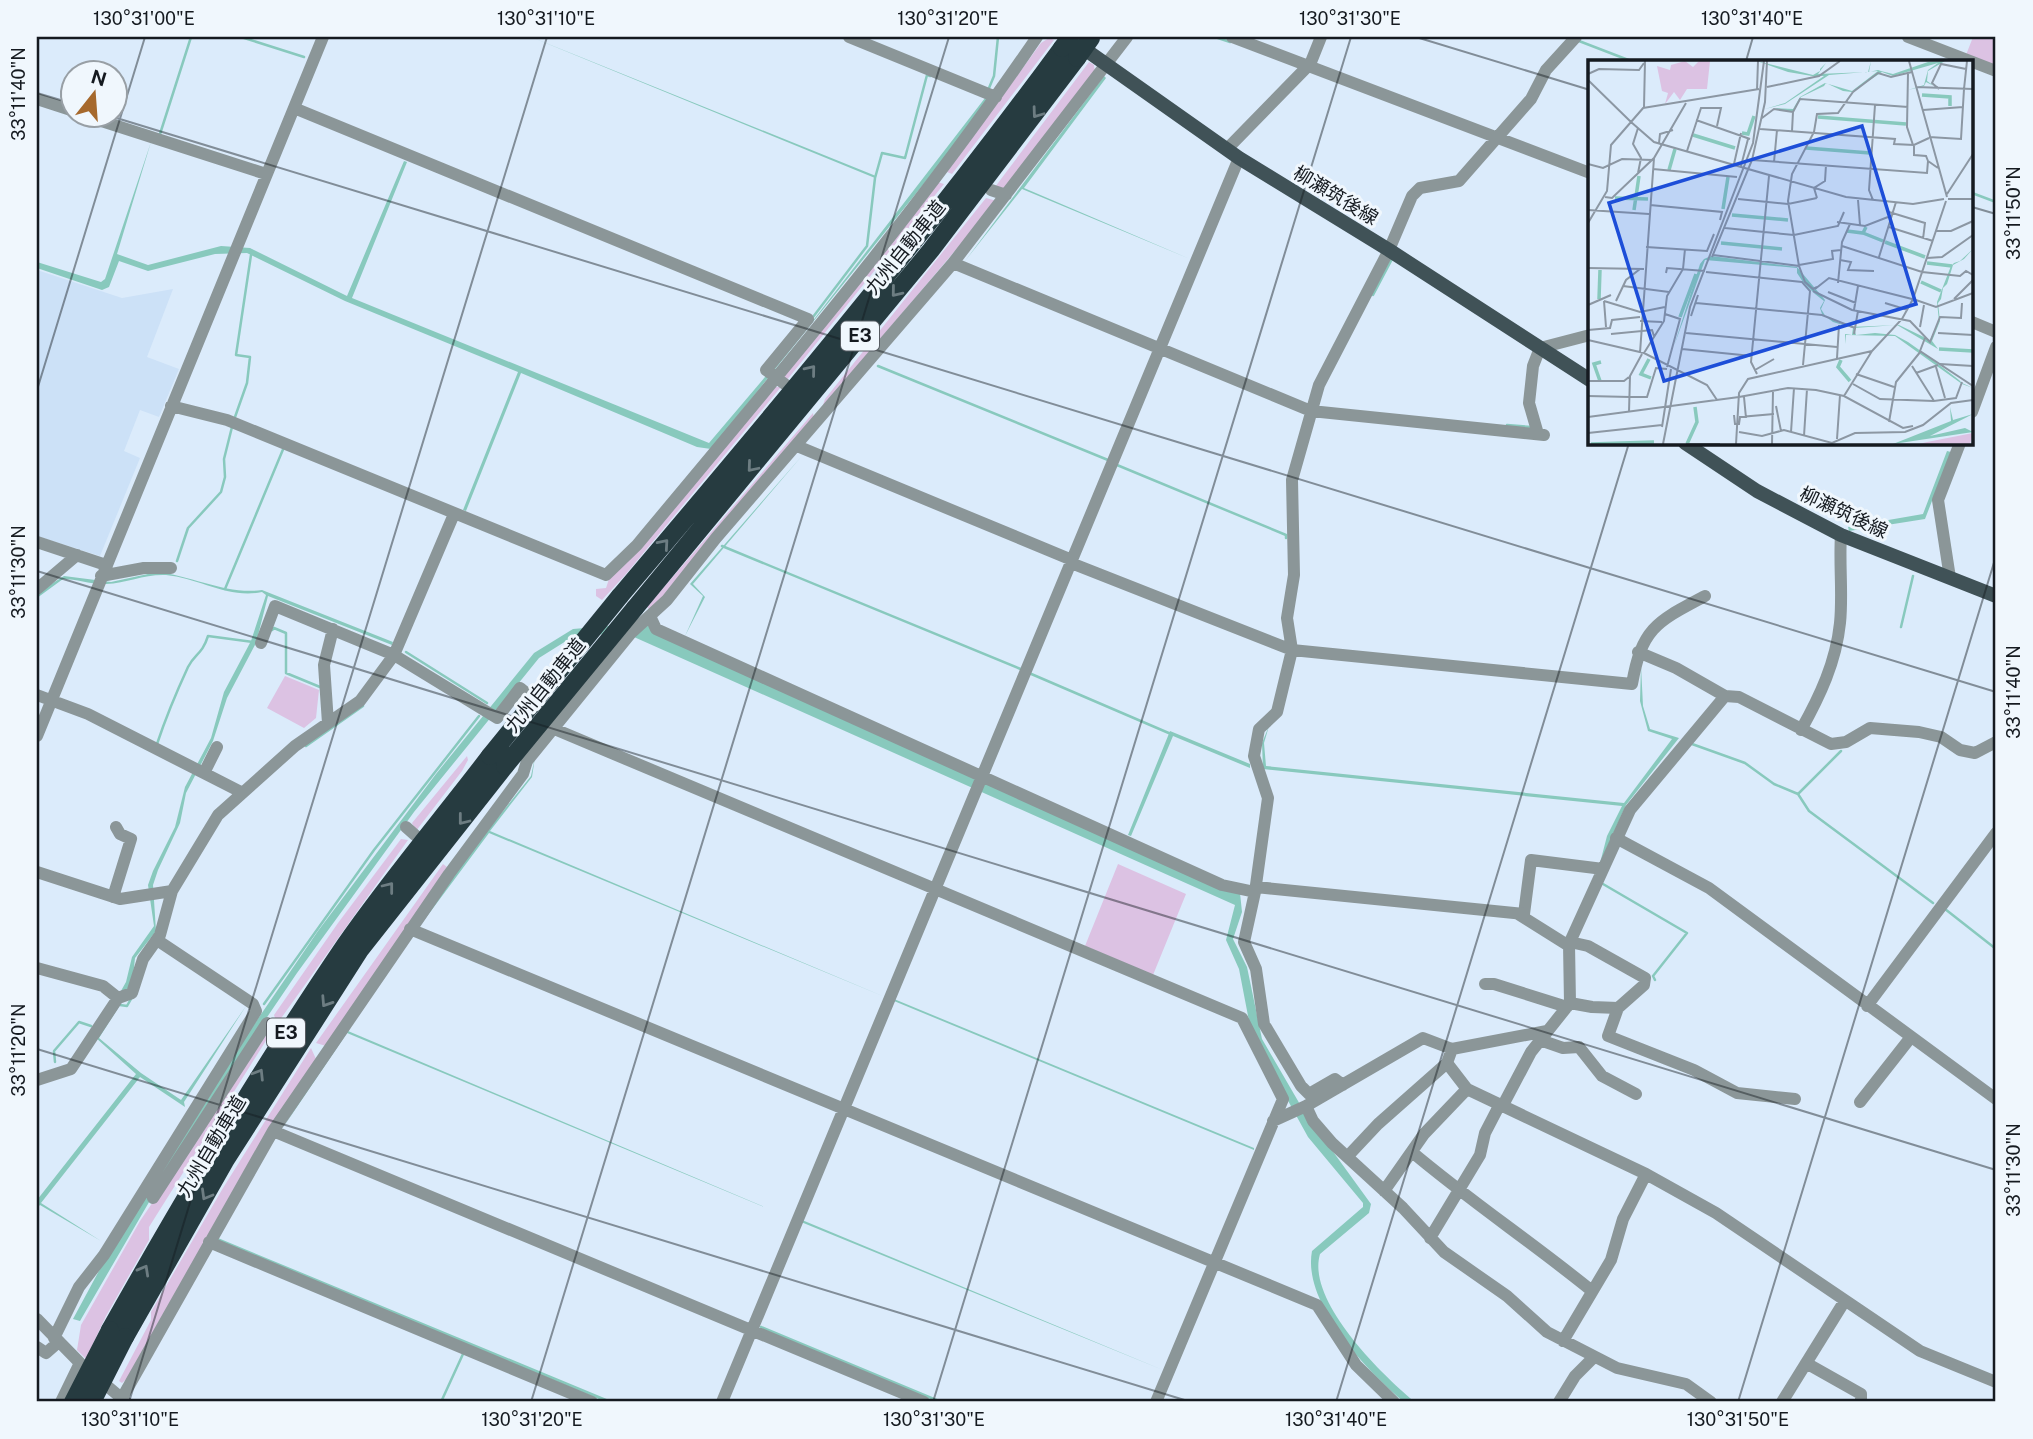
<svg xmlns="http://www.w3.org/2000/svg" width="2033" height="1439" font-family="'Public Sans','Noto Sans JP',sans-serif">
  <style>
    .built { fill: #cce1f7 }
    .green { fill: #dcc2e3 }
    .water { fill: #88c9bd }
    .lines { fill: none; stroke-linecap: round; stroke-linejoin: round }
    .stream { stroke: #88c9bd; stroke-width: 2.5 }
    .minor { stroke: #8b9698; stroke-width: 12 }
    .major { stroke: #405257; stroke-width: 14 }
    .highway { stroke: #263b40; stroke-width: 18 }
    .highway-bridge { stroke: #263b40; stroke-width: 18 }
    .oneway { stroke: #6d7d82 }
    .ticks { fill: none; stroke: #151a20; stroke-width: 2; stroke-opacity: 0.45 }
    .labels { text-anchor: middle; stroke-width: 6; stroke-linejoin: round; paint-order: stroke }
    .shield { fill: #f0f7fd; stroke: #575c62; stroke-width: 2 }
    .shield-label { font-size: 18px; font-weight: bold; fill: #151a20 }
    .street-label { font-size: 19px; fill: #151a20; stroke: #f0f7fd }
    .inset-river { fill: none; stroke: #88c9bd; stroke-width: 3.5 }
    .inset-road { fill: none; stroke: #8c97a3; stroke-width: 2 }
    .view { fill: #1d4ed8; fill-opacity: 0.15; stroke: #1d4ed8; stroke-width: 3.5 }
    .inset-edge { fill: none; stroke: #151a20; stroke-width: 3.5 }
    .neatline { fill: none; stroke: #151a20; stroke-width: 2.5 }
    .ticks-label { font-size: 18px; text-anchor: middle; fill: #151a20 }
  </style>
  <rect width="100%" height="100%" fill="#dbebfb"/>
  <path class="built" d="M37,270L122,298L173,289L147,357L179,369L159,417L140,410L124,451L140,458L100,556L37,536Z"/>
  <path class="green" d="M1973,37H1996V67L1966,55Z
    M1049,38L1054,40L952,174L947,172L1041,43Z
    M1089,62L1094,65L1095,73L1004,190L995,187Z
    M934,181L944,184L787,380L781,375Z
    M986,198L997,201L822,408L825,399Z
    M775,387H781L626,574L602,600L596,596V589L606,588L610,576Z
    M813,413L814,421L670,591L650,610L647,607Z
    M285,676L319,690L316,718L304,728L267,708Z
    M467,756L468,760L462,771L416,831L412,823Z
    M401,839L408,840L277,1024L274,1015L338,923Z
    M443,864L447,867L326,1046L316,1043Z
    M1118,864L1186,894L1153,975L1085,946Z
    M269,1031H272L149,1227V1240L106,1316L86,1359L77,1350L81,1325L140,1221Z
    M311,1048L316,1059L131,1375L122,1383L119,1381L151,1320V1312L223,1188Z"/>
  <path class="water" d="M531,37L876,176L875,178Z
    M1104,76L1106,78L1024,188L1190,259L1022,189L965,261Z
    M985,98L991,100L711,449L697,447L521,373L466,511L463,510L518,372L345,301L247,253L215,254L148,271L119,261L109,287L102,290L37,268V262L101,282L105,279L151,142L117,254L148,265L221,246L250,248L347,296L404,161L407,162L352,298L709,443L815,318Z
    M1947,451L1951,452L1925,519L1849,531L1848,527L1923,514Z
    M801,457L693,584L705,597L685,636L703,596L690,584Z
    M157,572C193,576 227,595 262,590L393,642L392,645L268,596L256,643L227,698L213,741L186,793L180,823L158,870L153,885L156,931L135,958L133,977L120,1005L99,1038L141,1073L181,1100L246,1006L184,1102L185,1107L140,1077L41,1203L101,1241L40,1205L37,1208V1200L136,1074L95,1037L126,982L132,957L154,926L148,885L153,871L175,827L185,787L211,738L224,692L251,641L266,595L262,592C228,599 199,578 166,575C145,574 127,583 106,584C92,585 77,579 63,579L37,598V593L64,576L111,582Z
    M631,624L646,625L1240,893L1242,912L1233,939L1247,967L1262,1039L1305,1113L1371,1204L1369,1213L1320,1254C1306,1301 1383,1376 1415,1402H1404C1367,1371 1302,1303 1312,1251L1363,1207V1203L1308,1137L1259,1048L1249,1021L1239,969L1226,940L1235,905L625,633L574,636L539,658L414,812L297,973L238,1060L152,1197L80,1321L73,1319L107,1256L227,1064L318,931L436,774L534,653L573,629Z
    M1641,666L1643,706L1650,729L1679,738L1626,805L1600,863L1607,836L1622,806L1263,769L1262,743L1269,726L1264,743L1266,766L1624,803L1672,739L1648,731L1640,701Z
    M1170,731L1250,764V768L1173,736L1131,836L1128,835Z
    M535,757L532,777L490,831L885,997L489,833L419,927L456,870L531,776Z
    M371,990L348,1031L793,1219L347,1033L282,1129Z
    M894,999L1254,1148V1150L894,1001Z
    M802,1220L1163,1370L801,1222Z
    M218,1238L614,1402H606L217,1240Z"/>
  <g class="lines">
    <path class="stream" d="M241,37L304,57
      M1215,37L1230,42
      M1579,41L1631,61
      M989,88L994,76L998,37
      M160,134L191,37
      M1972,193L1996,202
      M1373,295L1392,259
      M813,317L867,246L875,178L882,153L905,158L927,75L930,76
      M878,366L1108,460
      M235,417L247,383L250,357L236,355L251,255
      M1507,425L1531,427
      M1117,465L1286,535V538
      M722,546L1023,670
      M177,561L188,528L221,492L225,477L224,459L232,427
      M225,589L284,447
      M1901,627L1913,576
      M272,630L274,628L286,633V673L320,687
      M406,652L487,703
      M1029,673L1171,734
      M157,744C166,717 176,693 188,667C195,653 202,655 208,636L253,642
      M1692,744L1745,763L1774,784L1798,794L1841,751
      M306,746L363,706
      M1798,794L1809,811L1933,903
      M1603,884L1687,933L1653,976L1655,980
      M1945,909L1996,949
      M264,1004L374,850L479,716
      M120,1005L127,1006L131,999
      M55,1062L54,1051L79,1022L91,1026
      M761,1327L941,1402
      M441,1402L463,1354"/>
    <path class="minor" d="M849,37L996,97
      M1232,37L1590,173
      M1908,37L1996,71
      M1309,67L1321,37
      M37,99L74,111
      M294,108L808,319L766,370L786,385
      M86,116L266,174
      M1227,149L1307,67
      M991,190L1006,195
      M953,263L1311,411L1544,435
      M1972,322L1996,332
      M171,406L227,420L606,575L637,545C775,379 916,215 1037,37
      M1972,412L1996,347
      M1538,434L1529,403L1533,366L1540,348L1590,335
      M797,446L1072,560
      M37,542L106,565
      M1071,563L1292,650L1632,684C1642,628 1656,622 1705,596
      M101,576L144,568H171
      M1950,578L1938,500L1960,443
      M37,589L77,555
      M650,616L656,629L1222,885L1255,892L1244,942L1256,969L1264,1024L1301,1086L1309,1094L1335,1079L1343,1085
      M261,643L275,606L394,655L497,718L520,688L556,717
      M1638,652L1676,668L1725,696L1739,697L1831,744L1846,742L1870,728L1919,732L1941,737L1960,750L1975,753L1996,742
      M37,695L88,714L241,792
      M328,723L324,665L333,629
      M552,728L1242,1018L1283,1099L1156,1402
      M1801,730C1820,696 1836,662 1840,623C1843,594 1839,564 1841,535
      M37,736L323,37
      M205,771L217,747
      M406,827L415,835
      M1616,838L1709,888L1996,1099
      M37,872L120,899L172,891
      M1256,887L1524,914L1531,860L1603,869
      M1255,892L1268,798L1254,756L1259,729L1277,712L1292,650L1287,618L1294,575L1292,480L1319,385L1389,250L1412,196L1420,188L1459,181L1531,99L1546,70L1576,37
      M113,897L131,839L120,834L116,827
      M1518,914L1569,946
      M410,929L1317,1305L1356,1365L1394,1402
      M1570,942L1588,946L1645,978L1644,985L1618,1008L1608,1036L1694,1070L1737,1093L1795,1099
      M37,968L103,986L118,998
      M1485,984H1494L1567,1007
      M1570,1003L1592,1007L1618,1008
      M1867,1006L1996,833
      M1540,1040L1563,1048L1579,1047L1602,1076L1636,1094
      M1452,1049L1447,1063L1467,1089L1646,1174L1716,1213L1920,1351L1996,1382
      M37,1080L71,1069L118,998L132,993L143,959L160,935L172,891L218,815L295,746L360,701L394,655L454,514
      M1860,1102L1911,1037
      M1306,1106L1313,1121L1332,1143L1403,1208L1444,1252L1507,1296L1547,1332L1617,1368L1686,1384L1711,1402
      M1502,1107L1531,1052L1570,1003L1569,944L1630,810L1725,696
      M1273,1121L1306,1106L1423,1038L1452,1049L1547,1031
      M273,1131L924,1402
      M1412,1152C1470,1201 1533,1243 1592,1291
      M1347,1157L1378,1124L1447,1063
      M1384,1191L1424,1134L1467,1089
      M153,1198L267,1023
      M1430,1238L1480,1155L1485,1133L1499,1106
      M209,1242L592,1402
      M37,1319L80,1363L126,1402
      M54,1338L79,1287L104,1255L256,1011L253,1004L157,940
      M1563,1341L1611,1260L1623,1219L1646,1174
      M37,1347L46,1353L54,1346
      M1806,1363L1861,1394V1402
      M122,1398L273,1131L449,874L523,774L527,761L631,633L667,600L716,538L953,263L1127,37
      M61,1402L80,1363
      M722,1402L1239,158
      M1559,1402L1575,1376L1594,1357
      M1782,1402L1844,1302"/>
    <path class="major" d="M1076,43L1239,158L1389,250L1590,380
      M1685,443L1757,491L1841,535L1996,596"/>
    <path class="highway" d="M620,596C772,417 923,237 1062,48
      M635,608L931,250L1077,58
      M110,1330C184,1198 260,1070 345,945C390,880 442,819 490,756
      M125,1337L225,1161L360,950L505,766"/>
    <path class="highway-bridge" d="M1062,48L1070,37
      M1077,58L1091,38
      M490,756L620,596
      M505,766L635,608
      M73,1402L110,1330
      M92,1402L125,1337"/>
  </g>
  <defs><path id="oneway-chevron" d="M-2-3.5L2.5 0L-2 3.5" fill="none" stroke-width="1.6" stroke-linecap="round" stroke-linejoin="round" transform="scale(1.75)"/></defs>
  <g class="oneway">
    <use href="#oneway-chevron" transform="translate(1037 113) rotate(126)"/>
    <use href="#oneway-chevron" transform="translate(896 292) rotate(129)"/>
    <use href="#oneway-chevron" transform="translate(811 370) rotate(-51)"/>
    <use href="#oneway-chevron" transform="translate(752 467) rotate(130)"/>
    <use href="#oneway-chevron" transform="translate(664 544) rotate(-49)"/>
    <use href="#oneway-chevron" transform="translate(463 820) rotate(128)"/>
    <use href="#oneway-chevron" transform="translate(389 887) rotate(-52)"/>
    <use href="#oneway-chevron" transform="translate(326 1002) rotate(123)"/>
    <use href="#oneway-chevron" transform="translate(259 1074) rotate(-58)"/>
    <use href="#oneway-chevron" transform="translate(206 1195) rotate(120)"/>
    <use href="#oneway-chevron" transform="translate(144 1270) rotate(-61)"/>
  </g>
  <path class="ticks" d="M1416,37L1590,90M1746,61L1753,37M37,93L74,104M110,116L1996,692M1972,207L1996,214M37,390L145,37M37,571L1996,1170M37,1049L1191,1402M129,1402L547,37M531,1402L949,37M933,1402L1351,37M1336,1402L1629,443M1738,1402L1996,556"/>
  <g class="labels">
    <g class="shield">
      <rect x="841" y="321.5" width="38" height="29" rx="5"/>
      <rect x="267" y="1018.5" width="38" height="29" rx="5"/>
    </g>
    <g class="shield-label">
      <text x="860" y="342">E3</text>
      <text x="286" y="1039">E3</text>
    </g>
    <g class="street-label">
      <text transform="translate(1336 195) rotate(31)" y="7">柳瀬筑後線</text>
      <text transform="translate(905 247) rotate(-51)" y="7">九州自動車道</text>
      <text transform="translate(1844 512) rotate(25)" y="7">柳瀬筑後線</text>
      <text transform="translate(545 685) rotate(-51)" y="7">九州自動車道</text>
      <text transform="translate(211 1146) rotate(-59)" y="7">九州自動車道</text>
    </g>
  </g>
  <g transform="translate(1588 60)">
    <rect width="385" height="385" fill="#dbebfb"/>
    <path d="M97,1L105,7L111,1H122L119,29H99L92,40L86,32L77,44L80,33L74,31L69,6L82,10L83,5ZM385,373L382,384H331L339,382Z" fill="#dcc2e3"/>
    <path d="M169,1L225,15L232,11V1V9L238,3L230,14L280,12L283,1L281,12L290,10L293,11L305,14L340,2L357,1L340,11L339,21L346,26L338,22L336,26L320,30L336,25L340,10L350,3L305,16L294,12L264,32L255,31L238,23L236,26L213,37L205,51H195L186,48L205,49L212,37L237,23L264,31L290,11L241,15L197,44L177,49L197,43L236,16H224L200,12ZM385,189L376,199L365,205L360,221L359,224L355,228L353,239L350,243L352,261L344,281L350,289L309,265L266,268L268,275L287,273L307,275L320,282L337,294L371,320L374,323L385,328L374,324L307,276L258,275L257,284L250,285L257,284V274L264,275L265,268L245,262L234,254L232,248L236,241L227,234L215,222L209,213V208L117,200L86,286L112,204L116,199L123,196L209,207L237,240L233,249L238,257L261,267L311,265L342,280L351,261L349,242L363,206L366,203L372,201L366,190L372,201ZM362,347L365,360L385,354L342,376L377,368L385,372L305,384L363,361Z" fill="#88c9bd"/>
    <path class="inset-river" d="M334,35L362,37V46M230,57L318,64M154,73L160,74L166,56M105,75L147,88M218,88L282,93M81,110L87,89M27,138L60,139M135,149L140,117M46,150L51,116M144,155L200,160M259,171L275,173L278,167M275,173L295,181M297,182L337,197M133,183L194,189M339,203L364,206M333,222L353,231M11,239L12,210M92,257L108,214M351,289L385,291M61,299L53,314L63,318M253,300L250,307L262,321M12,321L6,304L13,302M3,384L66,382M99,384L109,362L107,347"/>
    <path class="inset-road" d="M321,1L359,137M320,13L319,67L325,85M0,14L11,9L51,10L56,3M0,20L43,62M179,27L231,16L252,1M328,27L385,29M351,29L344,23L353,4L378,9M376,29L379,1M169,30L170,1M55,48L171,29M335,50L375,47M174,58L186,49L205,52M108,60L162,79M43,62L66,82L258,137L325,144L356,139M172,69L307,79L306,84L326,85L341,78M204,71L205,52L212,39L320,47M341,77L373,79L376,29M71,83L72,74L85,70M326,85V95L338,96L340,101M99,91L113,48H133L129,66M164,100L339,113L340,101L350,108M186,102L189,70M0,104L15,108L34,99L65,100M146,104L153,73M153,106L160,79M65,109L149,117M50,113L53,98L45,84L50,68M359,134L385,94M17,137L24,138L66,98L98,43M229,138L226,128L237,121L238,105M150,139L200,144L229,138M360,139H385M270,140L272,165M285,140L281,130L287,45M62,145L134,152L132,160M0,150L61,154M301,152L337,163L335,179M249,162L277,166L300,157M0,163L19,131L23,85L56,47L57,1M301,167L345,181M137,168L176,172M348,171H363L385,161M176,172L206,175L250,166L256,152M254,186L334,212L372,216L378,211L385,215M58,187L119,191L126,174M125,195L211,206L217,222L225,229L229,227M124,197L164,100L177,42L179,1M291,197L308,142M339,198L354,197L385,175M252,200L263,202L260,210L286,211M211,205L245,199L244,191L253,190M211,206L200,141L204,114L226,72L229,54L250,53L265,32L290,13L303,17L324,12M0,208L56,209M118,212L214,222L222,231L215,305M78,213L79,208L117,211M250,223L254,182L262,164M35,226L81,232M227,229L241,218L324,239M225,231L264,250L322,261L342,282L352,257L373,258L374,243M240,232L268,243M325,239L348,247L385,233M366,239L385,220M16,241L52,252L77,247M16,241L18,267M28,241L38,220L52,209M108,243L234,255L267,268M297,243L320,250M0,245L23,235M266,250L270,226M77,254L92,259L79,307M103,256L110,235M52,261L74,262M332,267L336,245M0,270L22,268L24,260L52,257M98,273L249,287M350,273L385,275M23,274L64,270L66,276M266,274L270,251M337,278L332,291L385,326M0,280L56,293L119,325L129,340M94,289L164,296M52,293L66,98M56,293L76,261L79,236L95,209L97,189M249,298L251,265M352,304L385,306M324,306L346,341L368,338L374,322M348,307L357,338M167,310L186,299M328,313L350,305M169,314L163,302L181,116M268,314L306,327M0,321H36L41,317M265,324L292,339L346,341M0,336L42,337M256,336L284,291M42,337H59L68,308L79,309M151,337L200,328L228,330L256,336L315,368L325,366M156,337L158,358M188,346L193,371M41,352L42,316L54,294M146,355L147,364H151L152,357L186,354M0,357L151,337M301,362L308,322L333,291M74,367L83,309M151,372L174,376L196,370L244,383L267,373L317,372L335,365L363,343L385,340M203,372L206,328M0,373L74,365M216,376L219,329M249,379L252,335M75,384L102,247L165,83L176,1M98,384H132M148,384L151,333L160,319L284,291L314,259L325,239L358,141M184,384L185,331"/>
    <path class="view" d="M274,66L328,244L76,321L21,143Z"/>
    <rect width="385" height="385" class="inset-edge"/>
  </g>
  <rect width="2033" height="1439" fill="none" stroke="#f0f7fd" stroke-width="77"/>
  <g transform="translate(94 94) rotate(17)"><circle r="33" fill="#f0f7fd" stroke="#989fa5" stroke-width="2"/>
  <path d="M0-5L12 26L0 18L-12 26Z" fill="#a6692d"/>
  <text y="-10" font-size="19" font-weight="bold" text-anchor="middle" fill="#151a20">N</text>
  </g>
  <rect x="38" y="38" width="1956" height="1362" class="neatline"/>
  <g class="ticks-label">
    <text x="144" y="25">130°31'00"E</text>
    <text x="546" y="25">130°31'10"E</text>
    <text x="948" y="25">130°31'20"E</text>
    <text x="1350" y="25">130°31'30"E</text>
    <text x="1752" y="25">130°31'40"E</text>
    <text transform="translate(19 94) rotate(-90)" y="6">33°11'40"N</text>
    <text transform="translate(2014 213) rotate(-90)" y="6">33°11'50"N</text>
    <text transform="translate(19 572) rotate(-90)" y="6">33°11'30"N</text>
    <text transform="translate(2014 692) rotate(-90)" y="6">33°11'40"N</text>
    <text transform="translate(19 1050) rotate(-90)" y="6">33°11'20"N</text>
    <text transform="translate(2014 1170) rotate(-90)" y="6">33°11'30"N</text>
    <text x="130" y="1426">130°31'10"E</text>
    <text x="532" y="1426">130°31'20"E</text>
    <text x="934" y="1426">130°31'30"E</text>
    <text x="1336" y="1426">130°31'40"E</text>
    <text x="1738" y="1426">130°31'50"E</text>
  </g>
</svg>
